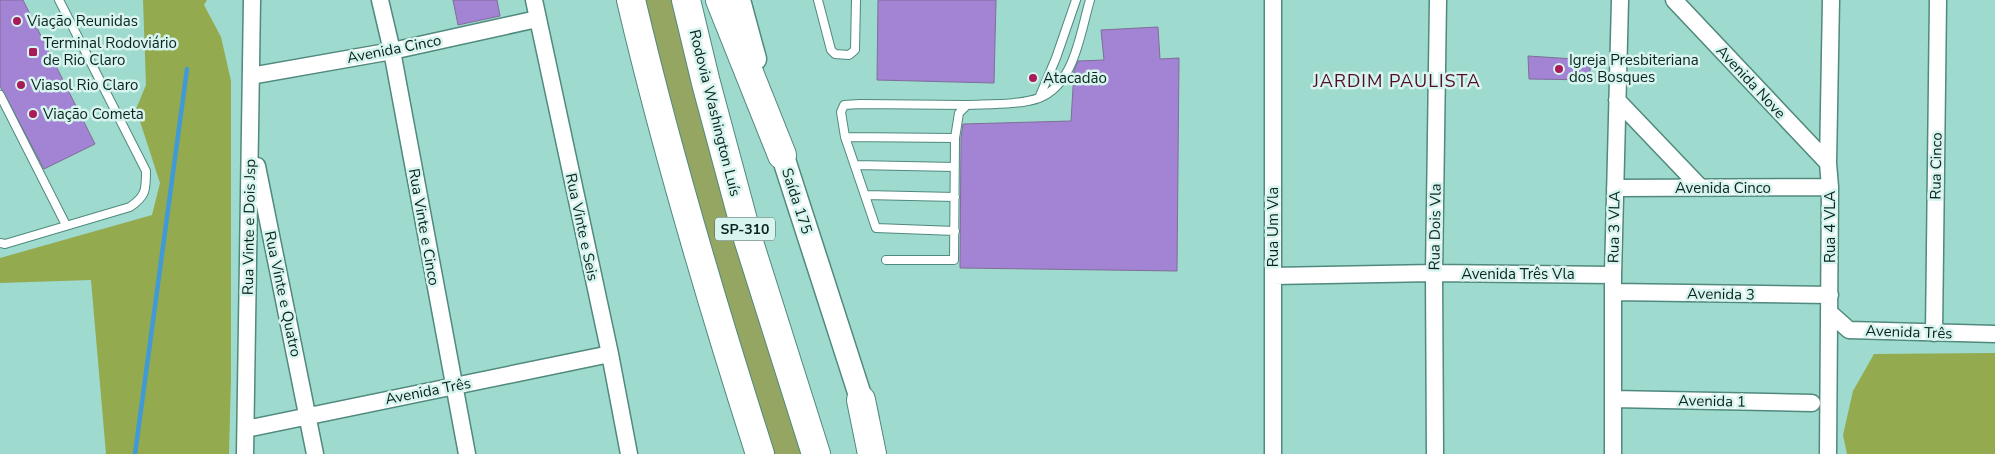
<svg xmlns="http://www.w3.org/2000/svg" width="1995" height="454" font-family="'Nunito Sans',sans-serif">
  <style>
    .green { fill: #95a663 }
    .forest { fill: #94aa4e }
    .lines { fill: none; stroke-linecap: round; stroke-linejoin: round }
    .stream { stroke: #409ad5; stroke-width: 4.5 }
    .building { fill: #a283d4; stroke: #7e6f97 }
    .lane-casing { stroke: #50897e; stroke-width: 10 }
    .street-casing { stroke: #50897e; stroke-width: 19 }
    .secondary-casing { stroke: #50897e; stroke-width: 25 }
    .highway-casing { stroke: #50897e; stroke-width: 30 }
    .lane { stroke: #fff; stroke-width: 8 }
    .street { stroke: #fff; stroke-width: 16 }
    .secondary { stroke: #fff; stroke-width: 22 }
    .highway { stroke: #fff; stroke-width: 28 }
    .poi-dot { fill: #a91b59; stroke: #d7f4ee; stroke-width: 2 }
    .labels { text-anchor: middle; stroke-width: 5; stroke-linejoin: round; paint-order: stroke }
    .shield { fill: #d7f4ee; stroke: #48625c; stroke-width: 1 }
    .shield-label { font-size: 14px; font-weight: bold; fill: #0a231e }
    .poi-label { font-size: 15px; fill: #0a231e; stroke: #d7f4ee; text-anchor: start }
    .street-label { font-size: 15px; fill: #0a231e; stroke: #d7f4ee }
    .quarter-label { font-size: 18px; letter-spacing: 1px; fill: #500d29; stroke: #d7f4ee }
  </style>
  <rect width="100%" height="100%" fill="#9fdace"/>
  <path class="green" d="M640,0H676L806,454H767Z"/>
  <path class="forest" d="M143,0H207L204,5L221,37L231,81V377L229,454H106L91,280L0,283V258L152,215L160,183L136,109L146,85Z
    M1995,353V454H1847L1843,435L1853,391L1874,354Z"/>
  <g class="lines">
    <path class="stream" d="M135,454L187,69"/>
  </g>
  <path class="building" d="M0,0H23L95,144L44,169L0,86Z
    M453,0H497L500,16L458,25Z
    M878,0H996L994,83L877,80Z
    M1158,27L1160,59L1179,58L1177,271L960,268L961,138L963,124L1071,121L1074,71L1078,61L1104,60L1101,30Z
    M1528,56L1590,60V80L1529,79Z"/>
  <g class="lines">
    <g class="lane-casing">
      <path id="lane" d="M818,0L831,50L835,54L849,55L855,50L856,0
        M0,95L66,225
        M1039,98L1056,58L1076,0
        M845,137L955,138
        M855,165L955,167
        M865,195L955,197
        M955,231L876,228L845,137L841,112L844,105L860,104L967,105
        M0,243L5,244L130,207C146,196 146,190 146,171L59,0
        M886,260H954L955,138L959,113L967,105C987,104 1021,105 1039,98C1075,84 1080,33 1090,0"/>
    </g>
    <g class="street-casing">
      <path id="street" d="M380,0L392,51L467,454
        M534,0L610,354L629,454
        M1674,0L1828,163
        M251,76L392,51L537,19
        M1617,100L1701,188
        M257,166L315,454
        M1615,188L1830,187
        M1273,276L1434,273L1613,275
        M1613,292L1830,295
        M1830,313L1849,330L1995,334
        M1934,333L1938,0
        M1613,399L1812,403
        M246,429L610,354
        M245,454L252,0
        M1273,454V0
        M1435,454L1434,273L1438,0
        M1613,454V275L1620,0
        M1828,454L1830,187L1828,163L1831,0"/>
    </g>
    <g class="secondary-casing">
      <path id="secondary" d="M739,0L755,59
        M777,138L867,417"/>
    </g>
    <g class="highway-casing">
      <path id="highway" d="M631,0C667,153 712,304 760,454
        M686,0L706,83L748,239L816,454
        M720,0L782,155
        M861,400L872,454"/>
    </g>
    <use href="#lane" class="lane"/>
    <use href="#street" class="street"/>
    <use href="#secondary" class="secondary"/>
    <use href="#highway" class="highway"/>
  </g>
  <g class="poi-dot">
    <circle cx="17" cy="21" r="5"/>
    <rect x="28" y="47" width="10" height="10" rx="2.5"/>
    <circle cx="1559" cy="69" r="5"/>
    <circle cx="1033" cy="78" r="5"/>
    <circle cx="21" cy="85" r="5"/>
    <circle cx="33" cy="114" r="5"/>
  </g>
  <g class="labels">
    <rect class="shield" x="715" y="217.5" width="60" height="23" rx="4"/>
    <g class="shield-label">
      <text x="745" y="234">SP-310</text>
    </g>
    <g class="poi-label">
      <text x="27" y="26">Viação Reunidas</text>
      <text x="43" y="48">Terminal Rodoviário<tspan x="43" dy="17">de Rio Claro</tspan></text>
      <text x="1569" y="65">Igreja Presbiteriana<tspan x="1569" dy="17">dos Bosques</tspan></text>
      <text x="1043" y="83">Atacadão</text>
      <text x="31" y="90">Viasol Rio Claro</text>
      <text x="43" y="119">Viação Cometa</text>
    </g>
    <g class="street-label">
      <text transform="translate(394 49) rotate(-11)" y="5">Avenida Cinco</text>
      <text transform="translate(1751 82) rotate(47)" y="5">Avenida Nove</text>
      <text transform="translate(715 113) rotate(76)" y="5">Rodovia Washington Luís</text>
      <text transform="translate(1936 166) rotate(-89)" y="5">Rua Cinco</text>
      <text x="1723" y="193">Avenida Cinco</text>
      <text transform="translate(797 201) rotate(72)" y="5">Saída 175</text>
      <text transform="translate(249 227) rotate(-89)" y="5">Rua Vinte e Dois Jsp</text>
      <text transform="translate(424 227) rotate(80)" y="5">Rua Vinte e Cinco</text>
      <text transform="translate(582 227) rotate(78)" y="5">Rua Vinte e Seis</text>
      <text transform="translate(1273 227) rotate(-90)" y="5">Rua Um Vla</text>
      <text transform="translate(1435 227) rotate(-89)" y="5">Rua Dois Vla</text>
      <text transform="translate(1614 227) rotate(-89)" y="5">Rua 3 VLA</text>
      <text transform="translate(1830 227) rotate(-90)" y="5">Rua 4 VLA</text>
      <text x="1518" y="279">Avenida Três Vla</text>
      <text transform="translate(283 294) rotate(78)" y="5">Rua Vinte e Quatro</text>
      <text transform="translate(1721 294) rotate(1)" y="5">Avenida 3</text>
      <text transform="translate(1909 332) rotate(2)" y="5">Avenida Três</text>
      <text transform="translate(428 391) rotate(-11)" y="5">Avenida Três</text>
      <text transform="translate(1712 401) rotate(1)" y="5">Avenida 1</text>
    </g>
    <g class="quarter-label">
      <text x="1397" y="87">JARDIM PAULISTA</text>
    </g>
  </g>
</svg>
